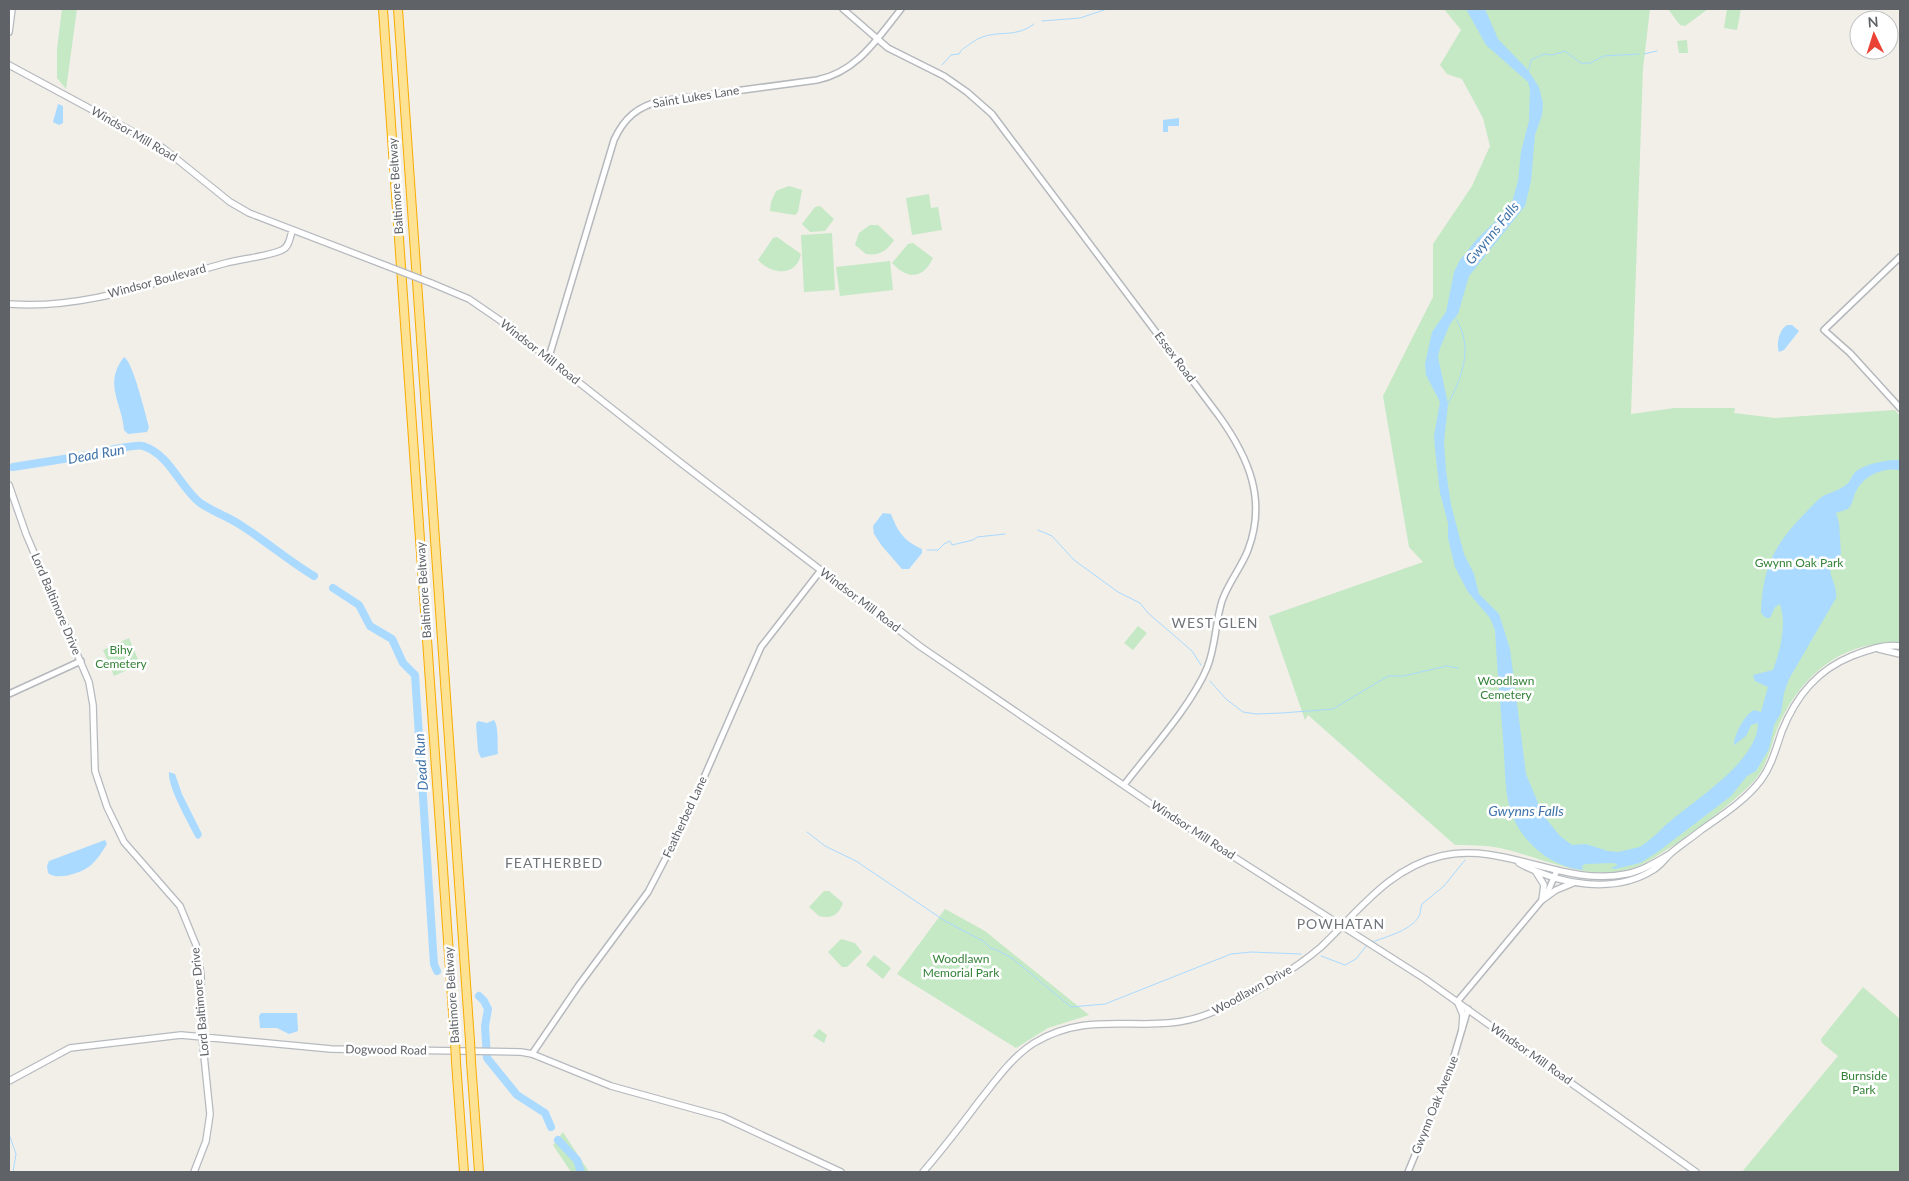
<svg xmlns="http://www.w3.org/2000/svg" width="1909" height="1181" font-family="Lato,sans-serif">
  <style>
    .green { fill: #c5e8c5 }
    .water { fill: #aadaff }
    .lines { fill: none; stroke-linecap: round; stroke-linejoin: round }
    .stream { stroke: #aadaff; stroke-width: 1 }
    .river { stroke: #aadaff; stroke-width: 8 }
    .tertiary-casing { stroke: #b5b8bc; stroke-width: 8 }
    .secondary-casing { stroke: #b6babf; stroke-width: 8 }
    .motorway-casing { stroke: #f9ab00; stroke-width: 10 }
    .tertiary { stroke: #fff; stroke-width: 5 }
    .secondary { stroke: #fff; stroke-width: 5.5 }
    .motorway { stroke: #fde293; stroke-width: 8 }
    .secondary-bridge-casing { stroke: #b6babf; stroke-width: 8; stroke-linecap: butt }
    .motorway-bridge-casing { stroke: #f9ab00; stroke-width: 10; stroke-linecap: butt }
    .secondary-bridge { stroke: #fff; stroke-width: 5.5 }
    .motorway-bridge { stroke: #fde293; stroke-width: 8 }
    .labels { text-anchor: middle; stroke-width: 5; stroke-linejoin: round; paint-order: stroke }
    .street-label { font-size: 12px; fill: #5f6368; stroke: #fff }
    .park-label { font-size: 12px; fill: #348238; stroke: #fff }
    .water-label { font-size: 14px; font-style: italic; fill: #4174aa; stroke: #fff }
    .neighbourhood-label { font-size: 14px; letter-spacing: 1px; fill: #70757a; stroke: #fff }
  </style>
  <rect width="100%" height="100%" fill="#f1efe8"/>
  <path class="green" d="M62,9H77L66,89L57,78V49Z
    M1444,9H1650L1643,68L1631,414L1675,408H1735L1734,413L1775,418L1895,410L1900,416V644C1845,639 1804,673 1781,720C1772,739 1770,759 1758,776C1742,798 1659,860 1633,868C1588,883 1544,858 1500,848C1485,845 1470,845 1455,845L1308,715L1305,720L1269,616L1423,562L1409,547L1383,396L1433,297V244L1472,186L1490,146L1483,118L1462,79L1447,74L1440,65L1461,30Z
    M1668,9H1708L1685,26L1680,25Z
    M1727,9H1741L1737,30L1724,28Z
    M1687,40L1688,53H1679L1677,41Z
    M789,186L802,190L798,212L795,215L770,211L771,202L776,191Z
    M929,194L931,208L938,207L942,230L912,235L906,198Z
    M820,206L834,219L825,231L810,232L802,224L815,207Z
    M870,225H878L894,240C887,251 879,256 866,254L855,245L859,233Z
    M832,233L835,290L804,292L801,235Z
    M777,237L801,254C796,278 771,274 758,260L773,238Z
    M913,243L933,258C923,279 908,280 892,263L908,244Z
    M890,261L893,290L840,296L836,267Z
    M1138,626L1147,633L1133,650L1124,643Z
    M129,638L140,664L114,676L103,650Z
    M824,891H829L843,903C838,916 831,919 819,916L809,907Z
    M945,909L985,931L1089,1015L1048,1028L1016,1048L897,974Z
    M841,939L855,943L862,952L847,967H842L828,952Z
    M874,955L891,968L883,979L866,965Z
    M1863,987L1900,1019V1172H1742L1838,1056L1822,1043L1821,1039Z
    M819,1029L827,1035L824,1043L813,1036Z
    M563,1132L589,1172H571L553,1145Z"/>
  <path class="water" d="M1466,9H1485L1498,39L1527,69L1539,87L1543,103L1542,115L1535,135L1531,181L1525,206L1469,276L1458,314L1450,324L1440,348L1438,357L1448,404L1444,442L1446,471L1451,505L1464,554L1474,574L1479,594L1499,614L1510,649L1526,774L1543,815L1560,836L1572,845L1586,844L1608,851L1618,852L1640,847C1653,839 1661,828 1673,819C1699,797 1758,760 1758,723L1751,725L1746,736L1734,745C1734,735 1745,714 1754,710L1761,712L1768,687L1755,681L1753,675L1773,670C1780,651 1787,625 1780,604L1775,607L1770,618H1766L1761,613C1763,557 1780,538 1819,499C1826,493 1835,492 1843,487C1849,484 1850,480 1853,475C1859,464 1889,459 1900,460V470C1883,467 1864,475 1856,491C1853,497 1853,504 1848,509L1836,513L1839,523L1841,554C1819,570 1838,579 1836,598L1789,679L1784,693L1781,713L1774,725L1769,749L1756,771L1747,776L1731,796L1659,851L1640,863L1615,869L1611,868L1618,865L1614,863L1585,864L1582,866L1583,870C1569,869 1552,862 1541,853C1500,820 1507,784 1503,738C1500,702 1497,666 1495,630L1490,618L1468,592L1455,567L1448,538V523L1440,493L1435,449L1434,436L1440,402L1426,375L1425,364L1432,332L1446,312L1454,272L1460,260L1477,239L1508,209L1512,202L1518,181L1521,151L1529,121L1530,89L1528,82L1486,45Z
    M58,104L63,106V123L59,125L53,122Z
    M1179,118V126H1168V132H1163V120Z
    M1787,325H1792L1799,331L1784,350L1779,352C1776,344 1779,330 1787,325Z
    M124,357C133,362 145,413 149,427L147,432L128,434L124,430C122,403 103,384 124,357Z
    M883,513L891,514C898,532 904,541 922,549V553L909,569H902L882,546L874,534L873,526Z
    M494,720C499,727 497,744 498,754L481,758L478,751L476,724L478,721L487,723Z
    M169,772L175,774L182,794L201,832L202,835L199,839L196,838C189,824 167,786 169,772Z
    M105,840L107,844C102,852 97,860 90,866C81,873 57,881 48,873L47,866L49,861Z
    M261,1013H297L298,1031L289,1034L277,1028H260L259,1016Z"/>
  <g class="lines">
    <path class="stream" d="M1042,21L1080,18L1107,9
      M1644,54L1657,51
      M942,65L951,55L959,54C962,48 965,48 970,44C993,26 1012,41 1034,24
      M1528,73L1531,60L1544,54L1552,55L1565,51L1581,63H1590L1604,56L1639,54
      M1448,404C1462,377 1474,348 1456,319
      M1038,530L1052,536L1074,560L1118,592L1140,603L1148,613L1192,651L1201,665
      M927,550H938L944,544L950,541L952,545L973,540L977,537L1005,534
      M1210,681L1226,699L1243,712L1256,714L1282,713L1333,709L1388,676H1403L1447,666L1458,668
      M807,832L825,846L856,861L945,921L983,941L990,948L997,950L1012,958L1071,1007L1105,1004L1231,954L1251,952L1301,954
      M1372,942C1386,937 1412,930 1419,916C1421,913 1420,908 1422,904L1444,886L1465,860
      M1321,956L1345,965L1356,959L1367,945
      M9,1134L16,1154L13,1172"/>
    <path class="river" d="M13,467L95,454C102,451 137,444 143,446C170,455 178,484 199,502C212,512 228,516 242,526C267,542 289,561 314,576
      M333,588L359,605L370,626L392,639L403,663L415,675L434,964L437,971
      M479,996L484,1001L488,1009L485,1026L487,1058L517,1095L545,1113L551,1127
      M558,1140L577,1160L581,1172"/>
    <g class="tertiary-casing">
      <path id="tertiary" d="M843,9L888,48L944,76L967,92L992,114L1219,416C1249,458 1267,500 1248,550C1241,568 1228,583 1222,601C1215,623 1216,646 1207,668C1191,706 1150,751 1124,785
        M1900,257L1824,330L1850,353L1900,408
        M549,357L614,140C624,118 638,106 661,101L817,80C857,72 877,39 901,9
        M9,694L81,661
        M1457,1002L1547,894L1557,870
        M532,1054L579,985L648,892L684,823L761,647L821,570
        M1408,1172L1449,1073L1468,1009"/>
    </g>
    <g class="secondary-casing">
      <path id="secondary" d="M9,32L12,9
        M9,65L163,148L230,202L249,213L387,266
        M431,283L469,299L501,321L681,463L921,647L1151,804L1425,979L1696,1172
        M9,304C83,310 155,282 226,263C241,259 270,256 282,250C289,247 290,238 292,231
        M9,485L26,534L89,682L93,705L95,771L107,807L124,842L180,906L196,945L201,975L202,1036L210,1114L206,1141L194,1172
        M1879,649L1900,654
        M1519,863C1557,884 1614,895 1653,870C1660,866 1664,860 1670,854C1679,846 1690,839 1700,831C1721,816 1745,801 1761,780C1772,765 1776,748 1782,731C1796,696 1817,670 1852,656C1867,650 1884,644 1900,646
        M1536,872L1544,885L1542,900
        M1542,900L1556,890L1573,883
        M1458,1003L1463,1015L1462,1028
        M9,1081L70,1048L181,1035L331,1049L521,1052L532,1054L611,1086L723,1117L841,1172
        M923,1172C943,1149 962,1124 980,1100C996,1080 1012,1057 1034,1043C1095,1006 1148,1038 1208,1014C1243,1001 1293,971 1321,947C1358,912 1389,868 1441,856C1504,841 1563,887 1626,874C1642,871 1656,862 1670,854"/>
    </g>
    <g class="motorway-casing">
      <path id="motorway" d="M383,9L455,1041
        M398,9L470,1041
        M456,1062L464,1172
        M471,1062L479,1172"/>
    </g>
    <use href="#tertiary" class="tertiary"/>
    <use href="#secondary" class="secondary"/>
    <use href="#motorway" class="motorway"/>
    <g class="secondary-bridge-casing">
      <path id="secondary-bridge" d="M387,266L431,283"/>
    </g>
    <g class="motorway-bridge-casing">
      <path id="motorway-bridge" d="M455,1041L456,1062
        M470,1041L471,1062"/>
    </g>
    <use href="#secondary-bridge" class="secondary-bridge"/>
    <use href="#motorway-bridge" class="motorway-bridge"/>
  </g>
  <g class="labels">
    <g class="street-label">
      <text transform="translate(696 97) rotate(-9)" y="4">Saint Lukes Lane</text>
      <text transform="translate(134 134) rotate(30)" y="4">Windsor Mill Road</text>
      <text transform="translate(396 186) rotate(-94)" y="4">Baltimore Beltway</text>
      <text transform="translate(157 281) rotate(-15)" y="4">Windsor Boulevard</text>
      <text transform="translate(540 352) rotate(38)" y="4">Windsor Mill Road</text>
      <text transform="translate(1175 357) rotate(53)" y="4">Essex Road</text>
      <text transform="translate(424 590) rotate(-94)" y="4">Baltimore Beltway</text>
      <text transform="translate(860 600) rotate(37)" y="4">Windsor Mill Road</text>
      <text transform="translate(56 604) rotate(67)" y="4">Lord Baltimore Drive</text>
      <text transform="translate(685 817) rotate(-65)" y="4">Featherbed Lane</text>
      <text transform="translate(1193 830) rotate(33)" y="4">Windsor Mill Road</text>
      <text transform="translate(1252 990) rotate(-29)" y="4">Woodlawn Drive</text>
      <text transform="translate(452 995) rotate(-94)" y="4">Baltimore Beltway</text>
      <text transform="translate(200 1002) rotate(-95)" y="4">Lord Baltimore Drive</text>
      <text transform="translate(386 1050) rotate(1)" y="4">Dogwood Road</text>
      <text transform="translate(1531 1054) rotate(35)" y="4">Windsor Mill Road</text>
      <text transform="translate(1435 1105) rotate(-68)" y="4">Gwynn Oak Avenue</text>
    </g>
    <g class="park-label">
      <text x="1799" y="567">Gwynn Oak Park</text>
      <text x="121" y="654">Bihy<tspan x="121" dy="14">Cemetery</tspan></text>
      <text x="1506" y="685">Woodlawn<tspan x="1506" dy="14">Cemetery</tspan></text>
      <text x="961" y="963">Woodlawn<tspan x="961" dy="14">Memorial Park</tspan></text>
      <text x="1864" y="1080">Burnside<tspan x="1864" dy="14">Park</tspan></text>
    </g>
    <g class="water-label">
      <text transform="translate(1492 233) rotate(-51)" y="5">Gwynns Falls</text>
      <text transform="translate(96 454) rotate(-10)" y="5">Dead Run</text>
      <text transform="translate(421 762) rotate(-94)" y="5">Dead Run</text>
      <text x="1526" y="816">Gwynns Falls</text>
    </g>
    <g class="neighbourhood-label">
      <text x="1215" y="628">WEST GLEN</text>
      <text x="554" y="868">FEATHERBED</text>
      <text x="1341" y="929">POWHATAN</text>
    </g>
  </g>
  <rect width="1909" height="1181" fill="none" stroke="#5f6368" stroke-width="20"/>
  <g transform="translate(1874 35) rotate(356)"><circle r="24" fill="#ffffff" stroke="#bfc1c3"/>
  <path d="M0-4L9 19L0 12L-9 19Z" fill="#ea4335"/>
  <text y="-8" font-size="14" font-weight="bold" text-anchor="middle" fill="#5f6368">N</text>
  </g>
</svg>
